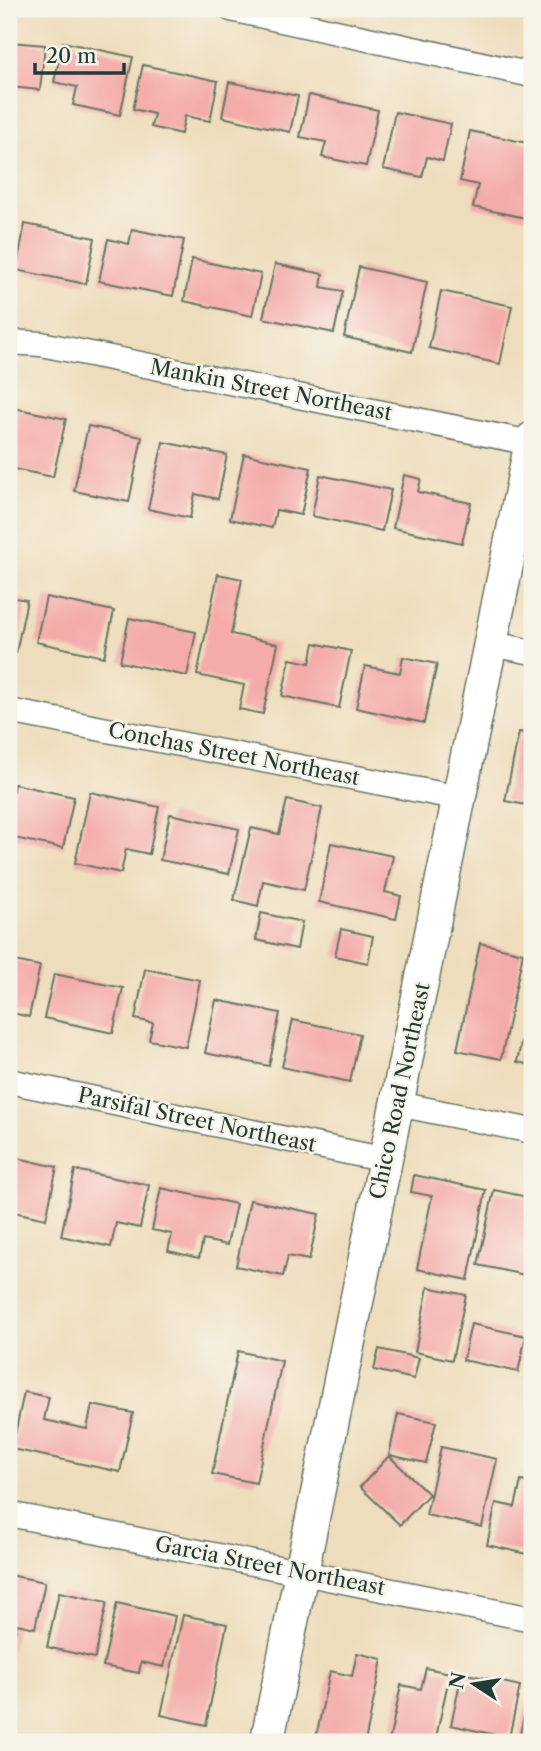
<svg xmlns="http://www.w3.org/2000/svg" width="541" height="1751" font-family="'Libre Caslon Text',serif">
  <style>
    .building { fill: #f4acaa }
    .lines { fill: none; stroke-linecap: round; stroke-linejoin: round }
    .street-casing { stroke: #677564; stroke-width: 27 }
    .secondary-casing { stroke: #677564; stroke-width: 36 }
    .street { stroke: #fff; stroke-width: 24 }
    .secondary { stroke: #fff; stroke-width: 33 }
    .labels { text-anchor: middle; stroke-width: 5; stroke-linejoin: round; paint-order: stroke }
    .street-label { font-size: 21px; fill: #1f3d34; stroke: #f7f3e8 }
  </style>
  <rect width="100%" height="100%" fill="#f7f3e8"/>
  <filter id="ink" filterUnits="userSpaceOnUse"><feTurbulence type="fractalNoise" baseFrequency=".0143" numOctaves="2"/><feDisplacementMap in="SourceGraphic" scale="14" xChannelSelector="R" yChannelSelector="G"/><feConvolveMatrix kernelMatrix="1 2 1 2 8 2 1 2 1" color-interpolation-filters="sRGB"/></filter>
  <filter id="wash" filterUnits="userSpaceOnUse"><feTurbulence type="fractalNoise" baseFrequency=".00686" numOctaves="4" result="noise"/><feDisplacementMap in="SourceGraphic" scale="28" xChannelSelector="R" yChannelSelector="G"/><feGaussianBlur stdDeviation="1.57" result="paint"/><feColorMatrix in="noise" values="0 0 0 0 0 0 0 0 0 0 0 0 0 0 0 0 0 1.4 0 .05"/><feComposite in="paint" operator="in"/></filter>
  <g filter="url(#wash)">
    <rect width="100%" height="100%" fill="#eeddbc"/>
    <g id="blocks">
      <path class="building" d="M9,42L45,45L40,90L9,87Z
        M63,42L133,57L120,115L73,105L77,87L54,82Z
        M143,65L218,81L210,121L185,116L181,134L151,127L154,114L133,109Z
        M229,82L298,96L290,132L222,117Z
        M309,95L378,110L366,166L322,157L326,142L300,137Z
        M395,112L451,124L443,161L427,157L422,177L383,169Z
        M470,131L532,144V188L526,218L473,207L478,185L460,181Z
        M25,224L95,238L86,284L16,270Z
        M132,229L184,240L173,296L99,281L108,239L129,244Z
        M192,259L261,274L252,316L184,301Z
        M275,264L323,274L321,287L343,291L334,333L263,318Z
        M359,267L427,282L412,352L344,337Z
        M441,291L512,306L500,364L429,348Z
        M9,407L66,419L53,477L9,468L12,452L9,451Z
        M88,426L142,437L129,502L74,491Z
        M163,442L227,455L218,499L195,494L190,518L148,509Z
        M244,454L311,468L301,515L276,510L272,528L230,519Z
        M320,475L391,490L382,531L312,516Z
        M404,475L421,479L418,492L471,503L462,543L393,528Z
        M218,574L242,579L231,634L278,644L263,714L239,709L244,685L197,675Z
        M9,597L27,600L16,653L9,651Z
        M46,597L114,611L104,657L36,642Z
        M129,618L196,632L187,676L120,662Z
        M314,643L351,651L339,708L282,696L290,659L310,663Z
        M403,657L437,664L424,723L356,708L365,666L400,673Z
        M519,732L532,734V806L505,801Z
        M14,784L74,797L63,848L9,837V811Z
        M90,792L159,807L149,854L126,849L121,873L75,863Z
        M287,800L322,808L304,890L263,881L258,906L234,900L251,828L279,834Z
        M170,814L239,829L229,874L160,860Z
        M331,843L393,856L385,892L401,896L396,919L319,902Z
        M261,913L302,922L297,949L256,940Z
        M341,929L373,936L368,963L335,956Z
        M480,943L523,953L501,1059L457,1050Z
        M9,960L40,966L29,1017L9,1012Z
        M145,969L200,980L186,1047L149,1040L153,1023L135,1019Z
        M54,974L123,988L113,1033L44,1018Z
        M531,995H532V1065L517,1062Z
        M216,1000L280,1013L269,1066L205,1053Z
        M293,1020L360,1034L350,1082L282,1067Z
        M9,1156L57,1167L46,1219L9,1211Z
        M75,1170L149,1185L140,1228L116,1223L111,1247L61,1236Z
        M414,1175L486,1190L468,1280L417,1269L432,1196L411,1192Z
        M161,1188L236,1204L227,1245L203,1240L199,1258L168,1251L172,1234L152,1230Z
        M494,1190L532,1198V1239L525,1275L478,1265Z
        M250,1200L319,1214L309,1260L288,1256L283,1276L236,1266Z
        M428,1287L466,1295L452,1360L415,1352Z
        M471,1324L526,1336L518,1372L463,1360Z
        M379,1349L419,1358L414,1379L374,1370Z
        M238,1351L282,1361L256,1483L212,1474Z
        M24,1392L49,1397L44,1420L87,1429L92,1405L133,1413L120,1472L12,1449Z
        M398,1414L436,1422L426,1463L389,1455Z
        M441,1447L497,1459L482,1527L426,1515Z
        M389,1456L429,1494L400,1525L360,1487Z
        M521,1481L532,1483V1555L487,1545L496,1503L515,1507Z
        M9,1575L45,1582L35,1628L17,1624L10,1658Z
        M59,1592L107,1602L95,1658L47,1647Z
        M117,1603L175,1616L164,1667L141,1662L139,1673L103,1666Z
        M183,1615L227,1624L206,1725L161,1715Z
        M357,1653L382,1659L365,1742H315L330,1671L352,1676Z
        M426,1668L450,1673L435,1742H389L401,1685L421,1689Z
        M462,1673L520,1686L509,1738L451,1725Z
        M530,1689H532V1741L519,1738Z"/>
    </g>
  </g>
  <g filter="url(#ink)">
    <use href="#blocks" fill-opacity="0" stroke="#677564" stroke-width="2"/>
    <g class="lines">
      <g class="street-casing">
        <path id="street" d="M231,9L532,75
          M9,342L41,344L531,443
          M492,644L532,652
          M9,711L460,798
          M9,1081L386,1160
          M398,1104L532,1131
          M9,1514L532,1619"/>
      </g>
      <g class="secondary-casing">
        <path id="secondary" d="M267,1742L532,439"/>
      </g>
      <use href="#street" class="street"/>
      <use href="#secondary" class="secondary"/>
    </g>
  </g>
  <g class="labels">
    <g class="street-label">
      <text transform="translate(271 390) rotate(11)" y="7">Mankin Street Northeast</text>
      <text transform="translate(234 754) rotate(11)" y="7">Conchas Street Northeast</text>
      <text transform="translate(400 1091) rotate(-78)" y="7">Chico Road Northeast</text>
      <text transform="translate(197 1120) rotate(12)" y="7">Parsifal Street Northeast</text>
      <text transform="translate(270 1566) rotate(11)" y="7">Garcia Street Northeast</text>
    </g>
  </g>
  <rect width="541" height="1751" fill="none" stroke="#f7f3e8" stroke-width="35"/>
  <g transform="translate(474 1684) rotate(282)" stroke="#f7f3e8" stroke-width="5" paint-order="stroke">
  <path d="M0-5L12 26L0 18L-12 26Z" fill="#1f3d34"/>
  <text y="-10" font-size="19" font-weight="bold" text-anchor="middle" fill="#1f3d34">N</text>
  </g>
  <path d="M35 63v10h89v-10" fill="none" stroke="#1f3d34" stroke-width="3.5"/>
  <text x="46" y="63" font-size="21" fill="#1f3d34" stroke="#f7f3e8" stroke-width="5" paint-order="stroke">20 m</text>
</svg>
